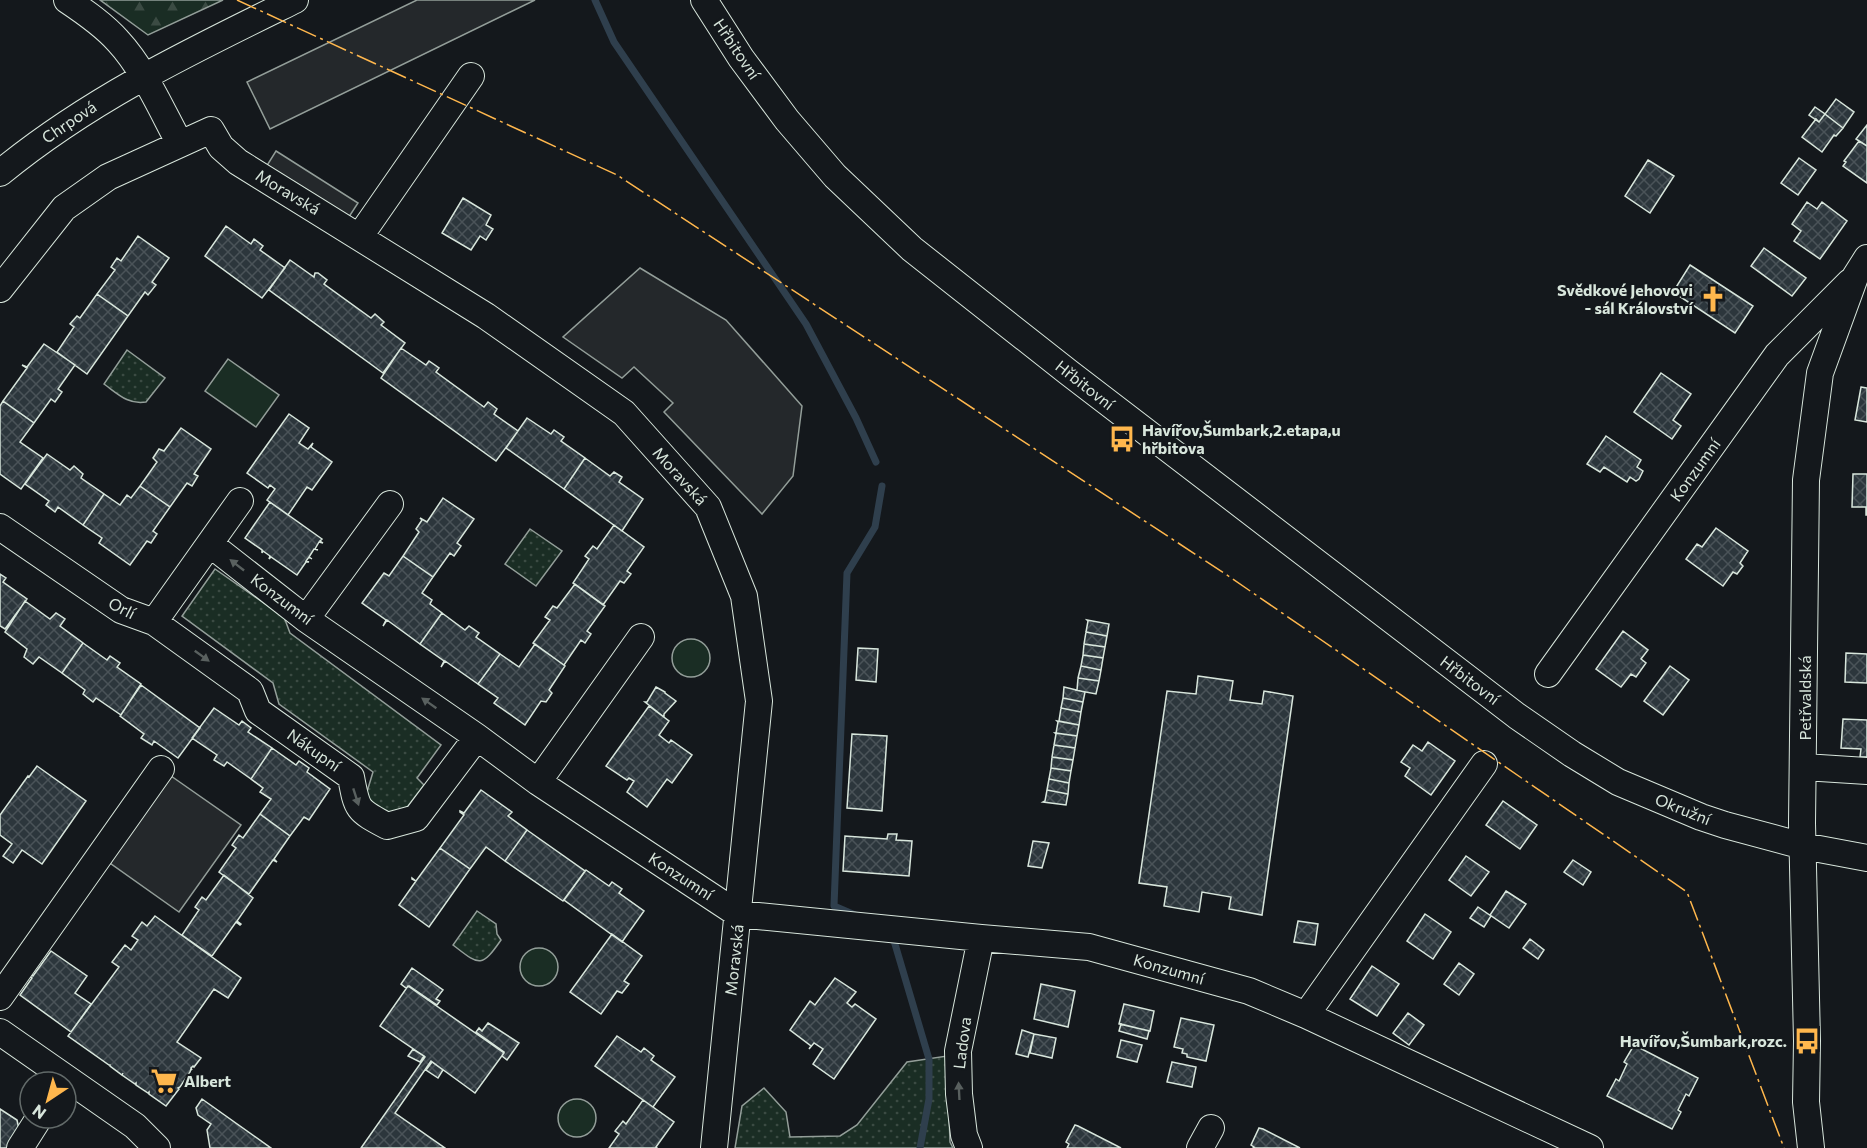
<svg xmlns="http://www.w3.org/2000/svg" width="1867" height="1148" font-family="Commissioner,sans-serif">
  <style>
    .forest { fill: url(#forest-firs); stroke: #939e99; stroke-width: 1.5 }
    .park { fill: url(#park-dots); stroke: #939e99; stroke-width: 1.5 }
    .pitch { fill: #1a2d24; stroke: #939e99; stroke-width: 1.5 }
    .parking { fill: #24282b; stroke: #939e99; stroke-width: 1.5 }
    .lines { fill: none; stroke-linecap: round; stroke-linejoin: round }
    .stream { stroke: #2f3f4d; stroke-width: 7 }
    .building { fill: url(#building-cross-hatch); stroke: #d8e6dc; stroke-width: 1.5 }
    .minor-casing { stroke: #d8e6dc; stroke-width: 28 }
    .minor { stroke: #14181c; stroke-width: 26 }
    .power { stroke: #ffb74d; stroke-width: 1.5; stroke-dasharray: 21 4.5 3 4.5; stroke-linecap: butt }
    .oneway { fill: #59605f }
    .labels { text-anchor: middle; stroke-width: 4.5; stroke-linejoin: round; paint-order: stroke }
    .street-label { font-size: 16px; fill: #d8e6dc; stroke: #14181c }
    .poi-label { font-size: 16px; font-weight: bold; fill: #d8e6dc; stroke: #14181c; text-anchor: end }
  </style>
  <defs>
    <pattern id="forest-firs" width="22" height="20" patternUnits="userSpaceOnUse" patternTransform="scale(1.5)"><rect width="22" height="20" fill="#1a2d24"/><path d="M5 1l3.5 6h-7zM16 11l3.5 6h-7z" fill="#3b4b43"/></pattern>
    <pattern id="park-dots" width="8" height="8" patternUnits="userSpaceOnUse" patternTransform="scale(1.5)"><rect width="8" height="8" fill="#1a2d24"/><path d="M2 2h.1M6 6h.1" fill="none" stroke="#3b4b43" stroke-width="1.8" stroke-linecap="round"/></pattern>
    <pattern id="building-cross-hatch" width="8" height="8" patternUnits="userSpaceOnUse" patternTransform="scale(1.5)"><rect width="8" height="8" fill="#2c363c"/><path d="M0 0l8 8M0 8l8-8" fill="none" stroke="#4a5358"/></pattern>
  </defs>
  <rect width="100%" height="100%" fill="#14181c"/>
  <path class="forest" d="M100,0H223L148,35Z"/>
  <path class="park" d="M127,350L165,378L146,402C128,405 118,394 104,384Z
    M530,529L562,551L536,586L505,564Z
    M215,569L284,617L290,633L441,745L417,778L424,785L405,810L391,816L375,809L366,795L373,772L279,704L273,683L182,616Z
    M477,911L496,924L497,934L501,940C481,969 479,965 453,945Z
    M947,1056L950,1142L953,1148H735L742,1106L764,1088L786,1112L790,1137L840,1136L857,1125L907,1062Z"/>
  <path class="pitch" d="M228,359L279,395L256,427L205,391Z
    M672 658a19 19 0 1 1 38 0a19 19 0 1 1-38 0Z
    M520 967a19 19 0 1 1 38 0a19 19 0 1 1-38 0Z
    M558 1118a19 19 0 1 1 38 0a19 19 0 1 1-38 0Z"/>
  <path class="parking" d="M417,0H535L270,129L247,82Z
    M276,151L358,203L343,226L261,175Z
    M640,268L726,320L802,406L793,476L762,514L664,412L673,403L634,367L622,378L563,337Z
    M161,769L241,825L179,912L100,856Z"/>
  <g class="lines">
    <path class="stream" d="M595,0L614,42L806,324L856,418L876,462
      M855,915L834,906L847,573L875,527L882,486
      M892,934L929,1059V1099L920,1148"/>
  </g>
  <path class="building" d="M1836,99L1854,112L1843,128L1825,114Z
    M1815,107L1825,114L1819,122L1809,115Z
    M1825,114L1843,128L1836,136L1834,135L1822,152L1802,137L1816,119L1819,122Z
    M1867,125V146L1856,139Z
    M1859,141L1867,146V183L1843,166L1846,162L1844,161Z
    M1799,158L1816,170L1798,195L1781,183Z
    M1648,160L1674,176L1650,213L1625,196Z
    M463,198L491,215L486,225L493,229L486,240L480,236L471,250L442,233Z
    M1807,202L1817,209L1822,202L1847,221L1820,259L1794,241L1801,231L1792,224Z
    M226,226L251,244L254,239L263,246L260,250L285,268L262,298L205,256Z
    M138,236L169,258L152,282L156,285L148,295L145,292L128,316L97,294L115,270L111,267L117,258L121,261Z
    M1764,248L1806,278L1792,296L1751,266Z
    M290,260L314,277L315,273H318L327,280L324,284L371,318L375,314L384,322L381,325L405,343L383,373L269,290Z
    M1690,265L1753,306L1735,333L1673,292Z
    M97,294L128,316L87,374L57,352L74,327L70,324L77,316L80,318Z
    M44,344L75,365L58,389L62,392L55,402L51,399L34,423L3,401L27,368L22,365L27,367Z
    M401,348L426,365L429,361L439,368L436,372L484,407L488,402L497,409L494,414L518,431L496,461L381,378Z
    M1661,373L1691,394L1673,420L1681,426L1672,439L1634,412Z
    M1861,387L1867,388V422L1855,420Z
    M3,401L34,423L20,442L43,458L21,489L0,474V406Z
    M289,414L309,428L299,443L308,449L313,443L311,447L332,462L312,490L307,487L288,515L267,500L275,489L270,485L268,488L247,473Z
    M527,418L551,434L554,430L564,437L561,441L585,458L564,489L506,448Z
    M181,428L211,449L194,474L198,476L192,486L187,483L170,507L140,486L157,462L153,458L159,449L164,451Z
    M1606,436L1641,460L1637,467L1643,471L1639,479L1636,481L1630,477L1627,482L1604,467L1600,472L1587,464Z
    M47,454L70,470L74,466L83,474L81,478L104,494L83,525L58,507L55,512L46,505L49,501L25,484Z
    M585,458L610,476L614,472L622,477L619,482L643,499L622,531L564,489Z
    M1853,474H1867V515H1866V507H1852Z
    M140,486L170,507L153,531L157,534L151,543L147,541L130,565L99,543L102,538L83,525L104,494L120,505L127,495L131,498Z
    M443,498L474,519L457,543L461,546L454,556L450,553L433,577L403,556L419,532L416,529L422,520L420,518L427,522Z
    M270,502L322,539L320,541L323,543L319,542L315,549L318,550L314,549L309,557L312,559L309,557L306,561L309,562H306L297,575L271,557L269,559L270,556L263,551L262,553V550L245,538Z
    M614,525L644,547L627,571L631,574L624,583L620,581L603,605L573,583L589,559L585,556L593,546L597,549Z
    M1716,528L1748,551L1740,563L1743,566L1737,574L1733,572L1723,586L1686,559L1697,544L1702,547Z
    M403,556L433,577L422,593L432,600L430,604L442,613L420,644L387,620L383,626L386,620L362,603L384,573L389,576Z
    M0,574L6,578L3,582L27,599L5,629L0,626Z
    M575,584L605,606L587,631L591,634L585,643L581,640L564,665L533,643L550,620L545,617L553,606L557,608Z
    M25,601L50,619L56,613L65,619L60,626L83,643L62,673L39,657L33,664L24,657L27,649L5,632Z
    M442,613L465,630L469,626L479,633L476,637L500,654L478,684L445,661L441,667L444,661L420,644Z
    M1087,620L1109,624L1107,636L1086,632L1088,621Z
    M1623,631L1648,650L1641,659L1646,663L1636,677L1631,674L1621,687L1596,669Z
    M1086,632L1107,636L1105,647L1084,644Z
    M83,643L107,660L110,656L120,663L117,667L141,684L121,715L96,698L93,702L83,694L85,690L62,673Z
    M535,644L565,666L549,690L552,693L546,702L541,701L525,725L494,703L498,698L478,684L500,654L519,667Z
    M1084,644L1105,647L1103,658L1083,655Z
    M858,648L878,649L876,682L856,680Z
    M1846,653L1867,654V683L1845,682Z
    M1083,655L1103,658L1101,670L1081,666Z
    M1081,666L1101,670L1099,681L1078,678Z
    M1670,666L1689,680L1663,715L1644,701Z
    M1198,676L1233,681L1230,700L1262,704L1264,691L1293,696L1262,915L1229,909L1231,897L1202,892L1199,912L1164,906L1167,887L1139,883L1167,691L1196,694Z
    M1078,678L1099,681L1096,694L1075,690H1077Z
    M141,685L200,728L178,758L154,741L152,745L141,738L144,734L120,716Z
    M656,687L665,692V693L676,701L664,714V717L645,702H647Z
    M1064,687L1085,692L1083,702L1063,698Z
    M1063,698L1083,702L1081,712L1061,708Z
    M649,706L669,721L659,735L669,743L671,740L692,755L672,783L667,779L647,807L627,792L634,781L629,778L627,780L606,766Z
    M214,708L239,725L242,721L251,728L248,732L272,748L251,779L227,762L224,766L214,760L217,755L192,738Z
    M1061,708L1081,712L1079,725L1059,721Z
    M1843,719L1867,720V757H1860L1861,749L1841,748Z
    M1057,721L1079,725L1077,736L1056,733L1058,722Z
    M1055,733L1077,736L1075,748L1054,745L1056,734Z
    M852,734L887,736L882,811L847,808Z
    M1428,742L1455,761L1431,795L1405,776L1410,768L1401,762L1413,745L1422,751Z
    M1054,745L1075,748L1073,760L1052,757Z
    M272,748L296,765L299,761L309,768L307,772L330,789L309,820L304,817L290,836L260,814L271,799L260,792L263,788L251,779Z
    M1052,757L1073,760L1071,771L1051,768Z
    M37,766L86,801L42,864L22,850L13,863L3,856L12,844L0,835V815L28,776L29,777Z
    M1051,768L1071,771L1069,783L1049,779Z
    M1049,779L1069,783L1068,794L1047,790Z
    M481,790L512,812L508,816L527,830L505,861L486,847L470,869L440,848L464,815L460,812V811L464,813Z
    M1047,790L1068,794L1066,805L1043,802L1045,801Z
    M1503,801L1537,825L1520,849L1486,825Z
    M260,814L290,836L274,859L277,862L273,860L249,894L219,872L236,848L232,845L239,835L243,838Z
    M527,830L585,871L563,901L505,861Z
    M888,834H897L896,840L912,841L909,876L843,871L845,836L887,839Z
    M1033,841L1049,843L1042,868L1028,866Z
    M440,848L470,869L429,927L399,905L416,881L412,879V878L416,881Z
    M1466,856L1489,872L1471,896L1449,880Z
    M1573,860L1591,872L1583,885L1564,872Z
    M586,870L609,886L612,882L622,889L619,893L644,911L622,942L564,900Z
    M224,875L253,898L237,921L241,924L240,925L236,922L212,956L182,935L199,910L195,907L202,897L206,900Z
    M1506,891L1526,904L1509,928L1490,915Z
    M1478,907L1491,916L1484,927L1470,918Z
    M1425,914L1451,932L1433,959L1407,941Z
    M155,916L241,978L228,998L214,989L177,1042L201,1058L194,1067L193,1066L191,1068L192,1070L191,1069L190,1072L180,1087L178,1088L179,1089L166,1106L149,1094V1092L148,1093L136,1085V1083L135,1084L122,1075L123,1073L122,1075L110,1066V1065H109L68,1036L119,967L112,962L125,945L131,950L138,940L132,936L142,922L147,926Z
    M1298,921L1318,924L1315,945L1294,942Z
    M612,934L642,956L624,981L629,984L622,993L617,991L601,1014L570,992Z
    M1530,939L1544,950L1538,959L1523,948Z
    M51,951L87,976L75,993L91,1004L71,1032L20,995L32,978L27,975L28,973L33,976Z
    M1459,963L1474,974L1459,995L1444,984Z
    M1372,966L1399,984L1377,1016L1350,999Z
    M412,968L443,990L436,999L440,1001L437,1005L409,986L406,988L401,984Z
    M835,978L856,992L847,1003L852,1007L855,1004L876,1019L834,1079L813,1064L823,1049L814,1043L809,1049L811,1046L790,1030L810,1001L815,1005Z
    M1041,984L1075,991L1068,1027L1034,1019Z
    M408,986L504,1053L475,1093L431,1061L395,1113L445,1148H361L425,1057L380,1026Z
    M1124,1004L1154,1011L1150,1031L1119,1024Z
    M1408,1013L1424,1025L1409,1045L1393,1033Z
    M1181,1018L1214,1025L1206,1061L1187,1057V1054L1182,1053L1183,1049L1174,1047Z
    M488,1023L519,1043L507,1060L502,1056L504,1052L476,1032L479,1028L482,1031Z
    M1121,1024L1149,1031L1147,1039L1119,1031Z
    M1022,1030L1034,1034L1028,1057L1016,1054Z
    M1034,1034L1056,1038L1052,1058L1030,1053Z
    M617,1036L641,1052L644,1048L654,1056L651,1060L675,1077L653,1107L595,1066Z
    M1121,1040L1142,1045L1137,1062L1117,1057Z
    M1634,1045L1698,1078L1689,1096L1686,1094L1678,1110L1681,1112L1672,1129L1607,1096L1616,1079L1619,1081L1627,1064L1624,1062Z
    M413,1049L424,1056L420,1062L408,1056Z
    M432,1062L443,1070L438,1078L426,1070Z
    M1172,1062L1196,1067L1192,1087L1167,1082Z
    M202,1099L271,1148H210L207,1130L211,1124L198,1115L196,1108Z
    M643,1100L674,1122L656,1147L657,1148H609L619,1134L615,1131L623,1121L626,1124Z
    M0,1109L17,1120L20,1134L11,1148H0Z
    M1075,1125L1078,1126L1121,1148H1067L1069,1144L1066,1142Z
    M1259,1128L1263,1129L1300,1148H1253L1254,1147L1251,1145Z"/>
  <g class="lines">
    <g class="minor-casing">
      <path id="minor" d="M67,0C85,12 104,25 118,41C144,69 162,111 180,144
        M704,0L741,58L787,120L835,176L912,249L1068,372L1517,716L1572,754L1618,782L1701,817L1725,825L1803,846L1867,858
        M0,173C90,99 191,51 295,0
        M360,236L471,76
        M0,289L64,208L108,177L211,130L221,147L238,162L486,316L624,413L708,507L744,596L759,701L714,1148
        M0,527L121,610L154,622L250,691L258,711L351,777C357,810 357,810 387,826L416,818L477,737
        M210,544L306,619L477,737L538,782L738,914L981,938L1089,947L1249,991L1306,1015L1590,1148
        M306,619L390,504
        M154,622L240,501
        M1548,674L1777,355L1850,282
        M1804,767L1867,771
        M538,782L641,637
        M0,997L161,769
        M1306,1015L1484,764
        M0,1032L135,1126L157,1148
        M20,1148L39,1118
        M969,1148L964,1135L959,1094L958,1051L981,938
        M1200,1148L1211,1128
        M1811,1148L1806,1102L1807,1041L1802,823L1806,480L1820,373L1855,277L1867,258"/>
    </g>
    <use href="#minor" class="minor"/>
    <path class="power" d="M237,0L617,175L1227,575L1687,892L1784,1148"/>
  </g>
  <defs><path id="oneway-solid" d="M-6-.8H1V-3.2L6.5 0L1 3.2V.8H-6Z" transform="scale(1.5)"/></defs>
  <g class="oneway">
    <use href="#oneway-solid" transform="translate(237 565) rotate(-142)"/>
    <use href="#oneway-solid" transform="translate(202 656) rotate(36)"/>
    <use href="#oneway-solid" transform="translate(429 703) rotate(-145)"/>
    <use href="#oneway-solid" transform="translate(356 797) rotate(72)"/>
    <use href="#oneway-solid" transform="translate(959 1091) rotate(-93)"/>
  </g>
  <defs>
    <g id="church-bare" transform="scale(2.07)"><path d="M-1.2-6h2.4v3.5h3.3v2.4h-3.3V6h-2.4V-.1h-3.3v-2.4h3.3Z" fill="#ffb74d" stroke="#14181c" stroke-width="2.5" paint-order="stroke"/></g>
    <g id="bus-bare" transform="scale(2.07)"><path d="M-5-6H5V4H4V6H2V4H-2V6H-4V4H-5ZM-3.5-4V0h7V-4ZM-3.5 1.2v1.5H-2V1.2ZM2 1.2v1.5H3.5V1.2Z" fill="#ffb74d" stroke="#14181c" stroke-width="2.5" paint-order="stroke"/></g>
    <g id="supermarket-bare" transform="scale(2.07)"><path d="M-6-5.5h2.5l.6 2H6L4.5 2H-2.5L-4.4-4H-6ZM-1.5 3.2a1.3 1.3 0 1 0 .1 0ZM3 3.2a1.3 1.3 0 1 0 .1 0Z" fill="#ffb74d" stroke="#14181c" stroke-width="2.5" paint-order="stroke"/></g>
  </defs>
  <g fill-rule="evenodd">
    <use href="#church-bare" x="1713" y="299"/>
    <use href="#bus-bare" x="1122" y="439"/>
    <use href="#bus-bare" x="1807" y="1041"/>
    <use href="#supermarket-bare" x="164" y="1081"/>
  </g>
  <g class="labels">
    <g class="street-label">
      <text transform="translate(737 49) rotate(56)" y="6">Hřbitovní</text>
      <text transform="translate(69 122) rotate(-34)" y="6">Chrpová</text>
      <text transform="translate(288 192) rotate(31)" y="6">Moravská</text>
      <text transform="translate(1085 385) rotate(38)" y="6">Hřbitovní</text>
      <text transform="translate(1695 470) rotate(-54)" y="6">Konzumní</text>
      <text transform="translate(680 476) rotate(48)" y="6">Moravská</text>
      <text transform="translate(282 599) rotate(37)" y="6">Konzumní</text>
      <text transform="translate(122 608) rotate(27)" y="6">Orlí</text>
      <text transform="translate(1470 680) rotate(37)" y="6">Hřbitovní</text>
      <text transform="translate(1805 698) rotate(-90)" y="6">Petřvaldská</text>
      <text transform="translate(314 750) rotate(35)" y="6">Nákupní</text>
      <text transform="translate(1683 809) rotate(22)" y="6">Okružní</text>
      <text transform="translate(681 876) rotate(33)" y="6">Konzumní</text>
      <text transform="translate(734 960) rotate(-84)" y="6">Moravská</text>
      <text transform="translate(1169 969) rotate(16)" y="6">Konzumní</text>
      <text transform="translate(962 1043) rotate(-83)" y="6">Ladova</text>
    </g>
    <g class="poi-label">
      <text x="1693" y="296">Svědkové Jehovovi<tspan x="1693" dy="18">- sál Království</tspan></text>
      <text x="1142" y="436" text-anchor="start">Havířov,Šumbark,2.etapa,u<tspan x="1142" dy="18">hřbitova</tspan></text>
      <text x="1787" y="1047">Havířov,Šumbark,rozc.</text>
      <text x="184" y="1087" text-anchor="start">Albert</text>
    </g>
  </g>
  <g transform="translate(48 1100) rotate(216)"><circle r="28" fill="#14181c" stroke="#626a69" stroke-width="1.5"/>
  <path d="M0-4.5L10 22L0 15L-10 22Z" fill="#ffb74d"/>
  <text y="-9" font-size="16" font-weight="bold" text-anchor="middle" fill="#d8e6dc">N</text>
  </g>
</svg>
